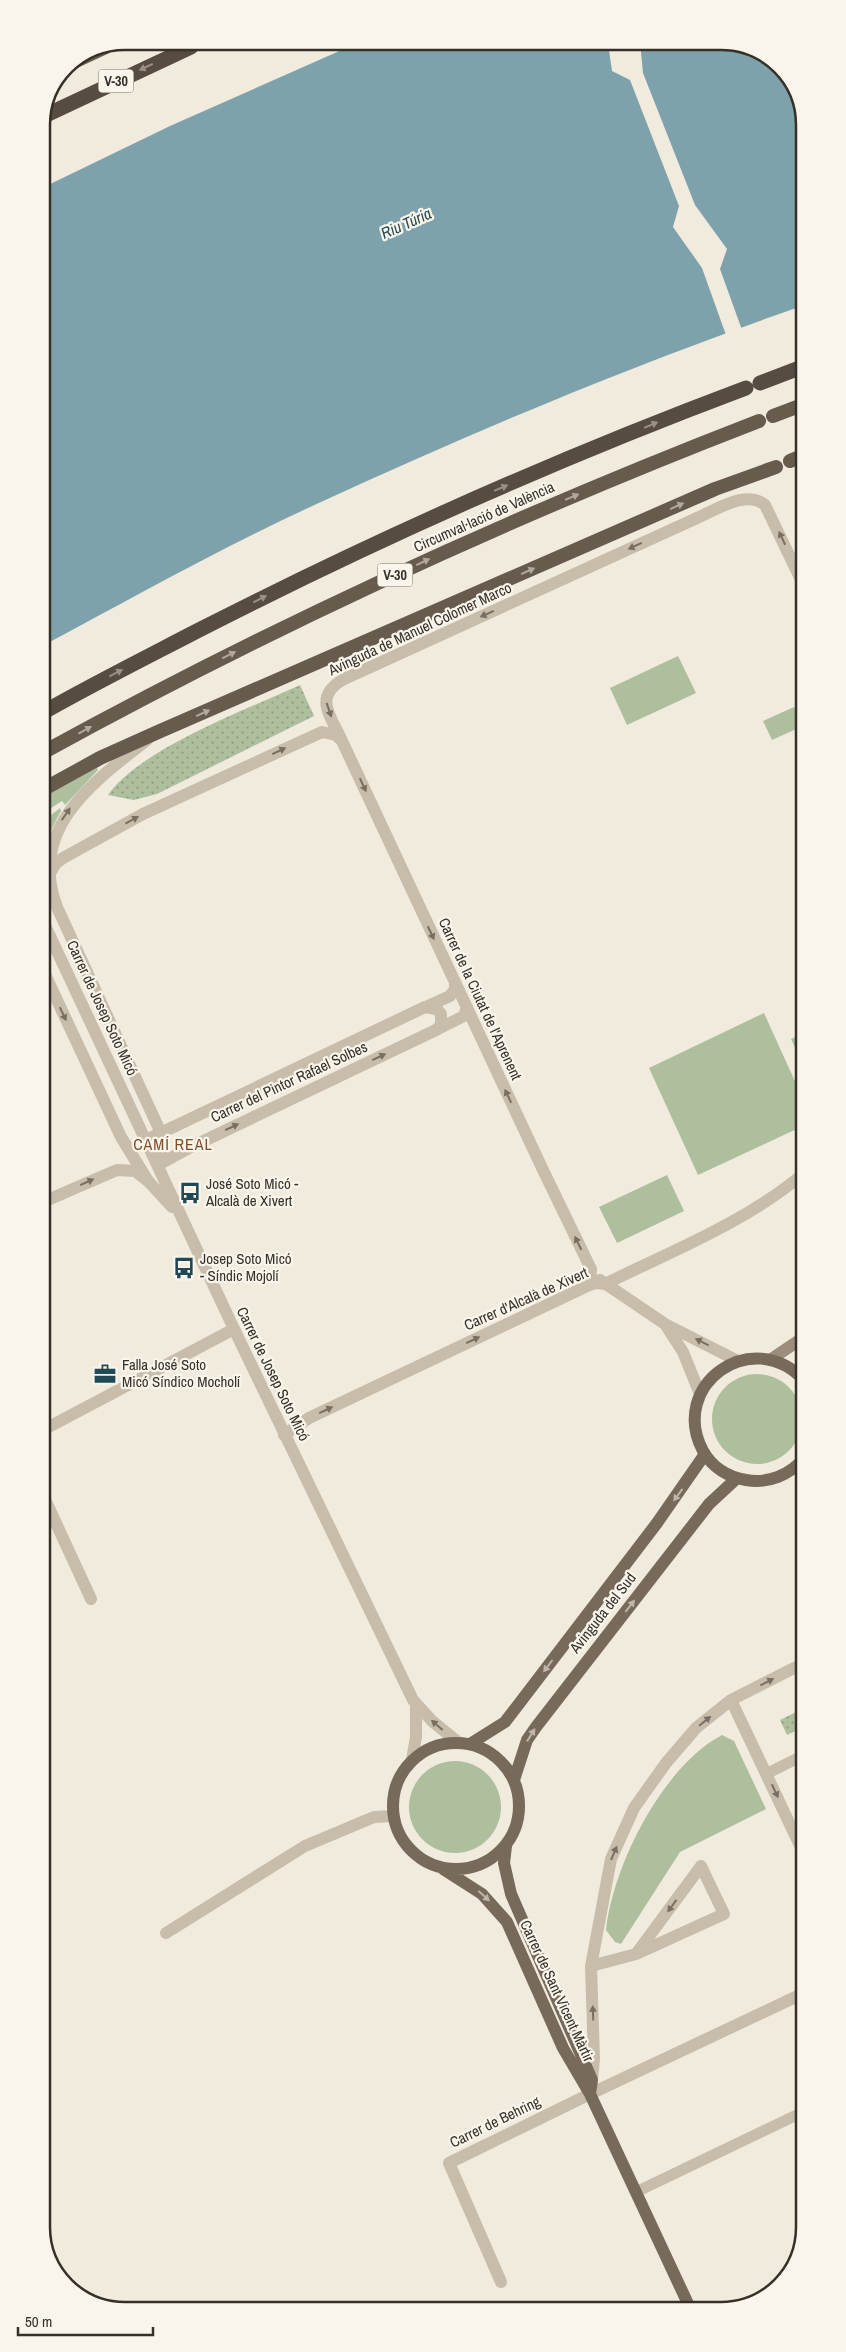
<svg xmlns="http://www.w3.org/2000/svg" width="846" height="2352" font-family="'Archivo Narrow',sans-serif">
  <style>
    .grass { fill: #aebf9e }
    .park { fill: url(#park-dots) }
    .water { fill: #7ea2ac }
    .pier { fill: #f1ebde }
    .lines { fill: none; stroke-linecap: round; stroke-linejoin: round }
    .pedestrian { stroke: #c8bdaa; stroke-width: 11 }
    .minor { stroke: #c8bdaa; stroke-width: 12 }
    .tertiary { stroke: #c8bdaa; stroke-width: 12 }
    .secondary { stroke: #9c8d7c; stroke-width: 12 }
    .primary { stroke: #776a5b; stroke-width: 12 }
    .trunk { stroke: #675b4e; stroke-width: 14 }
    .motorway { stroke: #574c41; stroke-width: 15 }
    .oneway { fill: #989085 }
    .oneway2 { fill: #b0a89c }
    .oneway3 { fill: #786f63 }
    .oneway4 { fill: #beb6aa }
    .labels { text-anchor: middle; stroke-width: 4.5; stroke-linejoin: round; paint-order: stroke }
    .shield { fill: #f9f5ea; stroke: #706b63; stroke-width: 1 }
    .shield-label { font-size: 14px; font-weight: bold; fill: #363029 }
    .street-label { font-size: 15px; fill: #363029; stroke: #f9f5ea }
    .poi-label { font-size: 15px; fill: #363029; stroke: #f9f5ea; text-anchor: start }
    .water-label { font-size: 16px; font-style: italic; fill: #214955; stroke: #f9f5ea }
    .neighbourhood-label { font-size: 16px; letter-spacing: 1px; fill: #804c27; stroke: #f9f5ea }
    .rim { fill: none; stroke: #363029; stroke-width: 2.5 }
  </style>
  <defs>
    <pattern id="park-dots" width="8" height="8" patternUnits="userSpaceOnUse" patternTransform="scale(1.25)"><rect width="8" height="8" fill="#aebf9e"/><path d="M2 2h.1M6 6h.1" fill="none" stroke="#8e9c81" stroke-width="1.8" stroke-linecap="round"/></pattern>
  </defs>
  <rect width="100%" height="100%" fill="#f1ebde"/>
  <path class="grass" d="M678,656L696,693L627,725L610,688Z
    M794,707L803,726L772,740L763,721Z
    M97,768L98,770L65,805L62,801L42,814V798Z
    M60,808L61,811C39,850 39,867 51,910L42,891V822Z
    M764,1013L803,1099V1126L698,1175L649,1068Z
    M800,1035L803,1040V1065L791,1039Z
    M667,1175L684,1211L617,1243L599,1207Z
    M712 1419a45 45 0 1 1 90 0a45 45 0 1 1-90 0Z
    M722,1735L734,1741L766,1809L680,1852L621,1944L615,1942L606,1930C613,1865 663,1766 722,1735Z
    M409 1807a46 46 0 1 1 92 0a46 46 0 1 1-92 0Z"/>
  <path class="park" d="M300,685L314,716L157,794L134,800L108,795C140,749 248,709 300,685Z
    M796,1712L803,1727L787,1735L780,1720Z"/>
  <path class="water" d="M727,41L772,59L802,103V306C638,363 479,429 321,502C226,545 134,597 42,646V188L170,126L353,45Z"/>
  <path class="pier" d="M640,42L643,73L695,205L727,249L720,269L742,330L726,335L702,268L673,227L679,206L630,80L612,71L608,43Z"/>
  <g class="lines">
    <path class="pedestrian" d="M766,1774L804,1755
      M636,2192L805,2111"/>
    <path class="minor" d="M49,875L56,863L63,858L143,814L322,732L336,735L342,741
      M426,1007L450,996L455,989V982
      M436,1030L464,1016L467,1007
      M146,1140L425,1007L437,1009L441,1014V1025L436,1030L189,1148L158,1165
      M43,1202L117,1170L135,1171L148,1181
      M600,1280L665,1324L738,1361
      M585,1287L590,1281L591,1269L543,1170L342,741C331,716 313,698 342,680L697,518C716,510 747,489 765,505L802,582
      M665,1324L683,1352L700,1394
      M43,1430L234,1329
      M284,1435L309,1418L585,1287L595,1283L605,1284C672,1251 746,1222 803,1174
      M43,1495L91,1599
      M731,1700L804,1854
      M166,1933L305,1846L374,1817L393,1816
      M591,1966L636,1954L724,1914L701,1866L636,1954
      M592,2080L594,2059L591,1966L611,1859L634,1808L666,1763L696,1728L731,1700L804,1663
      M501,2282L449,2163L590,2094"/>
    <path class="tertiary" d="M147,740C93,782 27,829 57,907L161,1133L164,1144L158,1165
      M42,919L234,1329L413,1700L432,1721L459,1743
      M43,970L121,1137L148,1181L172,1207
      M412,1760L416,1737V1705
      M590,2094L804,1993"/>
    <path class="secondary" d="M770,1360L804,1337"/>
    <path class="primary" d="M804,1380C752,1325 668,1385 703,1451C712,1467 728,1477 746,1480C768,1484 790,1475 804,1458
      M393 1806a63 63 0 1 1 126 0a63 63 0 1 1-126 0Z
      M470,1744L505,1722L657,1523L705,1454
      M514,1780L527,1740L536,1727L709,1504L737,1478
      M506,1846L504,1863L511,1894L592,2080L590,2094
      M443,1869L482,1894L507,1922L563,2048L590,2094L690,2308"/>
    <path class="trunk" d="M65,66L106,47
      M773,416L802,405
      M790,461L802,456
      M42,753C273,626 513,516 759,421
      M42,790L100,758L158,732L715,489L776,467"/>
    <path class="motorway" d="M42,117L191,47
      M760,383L802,367
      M42,713C93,684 145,658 197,631C375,540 559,458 746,388"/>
  </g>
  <defs><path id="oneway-solid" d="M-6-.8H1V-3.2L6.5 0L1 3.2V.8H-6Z" transform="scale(1.25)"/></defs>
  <g class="oneway">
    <use href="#oneway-solid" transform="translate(146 67) rotate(155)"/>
    <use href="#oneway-solid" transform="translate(651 425) rotate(-23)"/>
    <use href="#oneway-solid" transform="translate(501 488) rotate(-23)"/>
    <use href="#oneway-solid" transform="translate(260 599) rotate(-27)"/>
    <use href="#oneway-solid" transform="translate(116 673) rotate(-27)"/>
  </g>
  <g class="oneway2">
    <use href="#oneway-solid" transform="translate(572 497) rotate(-23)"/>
    <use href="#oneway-solid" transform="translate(677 506) rotate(-24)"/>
    <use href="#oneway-solid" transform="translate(423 562) rotate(-25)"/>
    <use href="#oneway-solid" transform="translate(528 571) rotate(-24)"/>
    <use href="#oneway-solid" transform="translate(229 655) rotate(-27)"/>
    <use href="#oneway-solid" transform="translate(203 713) rotate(-24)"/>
    <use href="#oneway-solid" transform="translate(85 730) rotate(-29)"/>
  </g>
  <g class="oneway3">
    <use href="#oneway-solid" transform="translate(782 538) rotate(-115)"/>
    <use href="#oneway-solid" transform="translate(635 546) rotate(155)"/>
    <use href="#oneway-solid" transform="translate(487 614) rotate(156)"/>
    <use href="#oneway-solid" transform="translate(329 710) rotate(71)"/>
    <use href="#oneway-solid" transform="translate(279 751) rotate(-25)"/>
    <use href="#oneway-solid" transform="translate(363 785) rotate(65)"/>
    <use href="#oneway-solid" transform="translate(66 814) rotate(-55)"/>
    <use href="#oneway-solid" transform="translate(132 820) rotate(-29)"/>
    <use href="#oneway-solid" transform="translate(431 933) rotate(65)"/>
    <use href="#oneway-solid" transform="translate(63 1014) rotate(65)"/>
    <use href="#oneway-solid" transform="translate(379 1057) rotate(-25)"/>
    <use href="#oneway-solid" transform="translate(508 1096) rotate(-115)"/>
    <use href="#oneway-solid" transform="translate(232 1127) rotate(-25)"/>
    <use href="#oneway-solid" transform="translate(87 1182) rotate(-24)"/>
    <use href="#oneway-solid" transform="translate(578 1243) rotate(-116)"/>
    <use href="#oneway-solid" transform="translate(473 1340) rotate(-25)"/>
    <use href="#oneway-solid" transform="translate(702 1342) rotate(-153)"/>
    <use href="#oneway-solid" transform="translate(326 1410) rotate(-25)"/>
    <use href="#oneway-solid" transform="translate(767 1682) rotate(-27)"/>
    <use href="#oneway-solid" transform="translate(705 1721) rotate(-39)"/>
    <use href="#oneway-solid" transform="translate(437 1725) rotate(-139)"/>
    <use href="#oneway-solid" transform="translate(775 1791) rotate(65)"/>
    <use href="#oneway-solid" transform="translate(614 1853) rotate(-67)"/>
    <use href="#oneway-solid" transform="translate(672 1906) rotate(126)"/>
    <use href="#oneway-solid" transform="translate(593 2013) rotate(-92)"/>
  </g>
  <g class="oneway4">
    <use href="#oneway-solid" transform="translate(678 1495) rotate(126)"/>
    <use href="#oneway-solid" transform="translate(630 1606) rotate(-52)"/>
    <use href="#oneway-solid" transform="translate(548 1666) rotate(127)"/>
    <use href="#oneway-solid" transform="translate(531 1735) rotate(-58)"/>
    <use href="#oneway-solid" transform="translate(484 1896) rotate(42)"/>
  </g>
  <defs>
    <g id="bus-bare" transform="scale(1.725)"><path d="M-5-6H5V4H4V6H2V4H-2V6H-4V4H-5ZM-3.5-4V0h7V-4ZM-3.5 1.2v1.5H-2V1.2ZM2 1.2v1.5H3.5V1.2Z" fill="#214955" stroke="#f9f5ea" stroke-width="2.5" paint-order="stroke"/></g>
    <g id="office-bare" transform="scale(1.725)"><path d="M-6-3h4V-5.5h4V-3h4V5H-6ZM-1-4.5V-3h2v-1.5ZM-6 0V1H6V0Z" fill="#214955" stroke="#f9f5ea" stroke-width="2.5" paint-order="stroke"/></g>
  </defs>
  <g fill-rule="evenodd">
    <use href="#bus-bare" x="190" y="1193"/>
    <use href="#bus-bare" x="184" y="1268"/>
    <use href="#office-bare" x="105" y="1374"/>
  </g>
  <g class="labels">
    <g class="shield">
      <rect x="98.5" y="69.5" width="35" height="23" rx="4"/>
      <rect x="377.5" y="563.5" width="35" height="23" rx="4"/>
    </g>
    <g class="shield-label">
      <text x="116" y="86">V-30</text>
      <text x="395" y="580">V-30</text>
    </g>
    <g class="street-label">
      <text transform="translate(484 517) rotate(-24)" y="5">Circumval·lació de València</text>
      <text transform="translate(420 629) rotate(-25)" y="5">Avinguda de Manuel Colomer Marco</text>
      <text transform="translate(480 999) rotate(65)" y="5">Carrer de la Ciutat de l'Aprenent</text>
      <text transform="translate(102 1008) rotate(65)" y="5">Carrer de Josep Soto Micó</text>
      <text transform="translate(289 1082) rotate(-25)" y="5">Carrer del Pintor Rafael Solbes</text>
      <text transform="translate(526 1299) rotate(-24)" y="5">Carrer d'Alcalà de Xivert</text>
      <text transform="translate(273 1374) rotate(64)" y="5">Carrer de Josep Soto Micó</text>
      <text transform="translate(603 1613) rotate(-52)" y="5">Avinguda del Sud</text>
      <text transform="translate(557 1991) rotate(65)" y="5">Carrer de Sant Vicent Màrtir</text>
      <text transform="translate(495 2122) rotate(-26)" y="5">Carrer de Behring</text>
    </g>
    <g class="poi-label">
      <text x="206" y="1189">José Soto Micó -<tspan x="206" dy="17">Alcalà de Xivert</tspan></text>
      <text x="200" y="1264">Josep Soto Micó<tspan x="200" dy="17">- Síndic Mojolí</tspan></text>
      <text x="122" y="1370">Falla José Soto<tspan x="122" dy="17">Micó Síndico Mocholí</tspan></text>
    </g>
    <g class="water-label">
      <text transform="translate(406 223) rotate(-24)" y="6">Riu Túria</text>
    </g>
    <g class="neighbourhood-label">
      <text x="173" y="1150">CAMÍ REAL</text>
    </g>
  </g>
  <path d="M0 0H846V2352H0ZM125 50H721A75 75 0 0 1 796 125V2227A75 75 0 0 1 721 2302H125A75 75 0 0 1 50 2227V125A75 75 0 0 1 125 50Z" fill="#f9f5ea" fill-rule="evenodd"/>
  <path class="rim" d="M125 50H721A75 75 0 0 1 796 125V2227A75 75 0 0 1 721 2302H125A75 75 0 0 1 50 2227V125A75 75 0 0 1 125 50Z"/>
  <path d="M18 2327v8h135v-8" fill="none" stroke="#363029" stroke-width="2.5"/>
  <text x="25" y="2327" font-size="15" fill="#363029" stroke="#f9f5ea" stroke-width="4" paint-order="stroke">50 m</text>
</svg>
